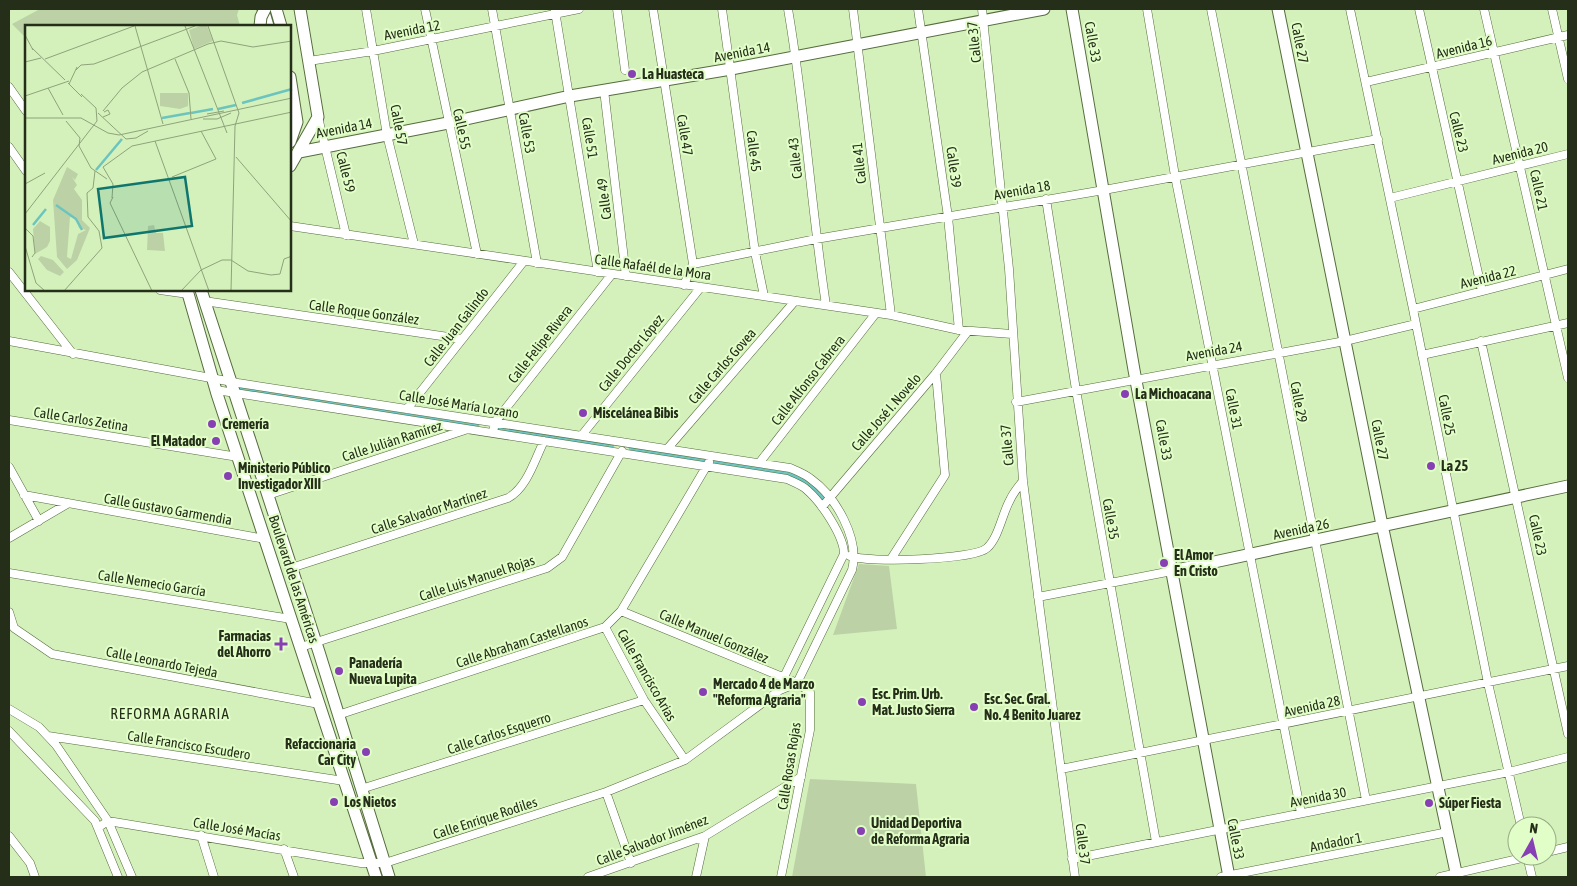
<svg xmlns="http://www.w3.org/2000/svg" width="1577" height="886" font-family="'Asap Condensed',sans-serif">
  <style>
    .green { fill: #bcd2a6 }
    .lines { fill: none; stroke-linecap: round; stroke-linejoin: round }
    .canal { stroke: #6cc4be; stroke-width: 9 }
    .street-casing { stroke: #556c3d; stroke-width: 9 }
    .secondary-casing { stroke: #556c3d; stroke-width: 13 }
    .street { stroke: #fff; stroke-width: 8 }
    .secondary { stroke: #fff; stroke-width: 11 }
    .secondary-bridge-casing { stroke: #556c3d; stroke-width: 13; stroke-linecap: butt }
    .secondary-bridge { stroke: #fff; stroke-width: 11 }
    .poi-dot { fill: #8740b3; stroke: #e2fec8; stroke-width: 2 }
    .labels { text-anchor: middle; stroke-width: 4; stroke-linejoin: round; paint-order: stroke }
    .street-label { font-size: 14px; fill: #242e19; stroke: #e2fec8 }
    .poi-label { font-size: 14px; font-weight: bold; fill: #242e19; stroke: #e2fec8; text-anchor: start }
    .neighbourhood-label { font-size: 15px; letter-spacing: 1px; fill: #242e19; stroke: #e2fec8 }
    .inset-river { fill: none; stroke: #6cc4be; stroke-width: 2.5 }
    .inset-road { fill: none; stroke: #8ea37a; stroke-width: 1 }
    .view { fill: #0f766e; fill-opacity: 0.15; stroke: #0f766e; stroke-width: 2.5 }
    .inset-edge { fill: none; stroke: #242e19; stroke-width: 2.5 }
  </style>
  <rect width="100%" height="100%" fill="#d5f1bb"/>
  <path class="green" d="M40,9H239L237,15L240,26H26V38L12,24Z
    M859,564L889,566L897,629L833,635Z
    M810,779L916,784L926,877H792Z"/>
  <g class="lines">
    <path class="canal" d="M241,389L475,424
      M499,427L610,444
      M633,447L783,471L800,479L820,496"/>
    <g class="street-casing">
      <path id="street" d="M366,9L387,135L414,244
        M425,9L477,254
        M492,9L537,263
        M617,9L625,70
        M653,9L693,264
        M722,9L755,252L764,296
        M788,9C805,107 811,207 826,305
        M853,9L891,315
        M918,9L948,217L959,330
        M982,9L1009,269L1023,481L1075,877
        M1147,9L1175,176L1301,813
        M1211,9L1366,800
        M1350,9L1413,309L1488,683L1521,826
        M1419,9L1482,291
        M1484,9L1568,378
        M1552,9L1568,79
        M555,11L598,272
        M309,61L373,51L579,9
        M1366,82L1568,35
        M9,87L26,111
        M604,90L626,276
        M318,117L346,235
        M9,147L26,171
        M1390,198L1568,154
        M1046,199L1076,390L1156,842
        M290,226L891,315L959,330L1012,334
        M9,272L73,354
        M684,285L693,264L816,239L1104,190L1378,139
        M160,290L188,294
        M204,301L462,339
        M1413,309L1568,269
        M9,341L238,383L790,468C797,471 805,474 811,479C836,497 860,539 852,570L797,683
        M1481,341L1568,734
        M1422,355L1568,323
        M216,390L787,479C793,482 802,485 807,490C821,502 844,536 844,554L783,679L780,690
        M1016,402L1345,341L1416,324
        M407,409L524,261
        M9,420L238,457
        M493,433L495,422L612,274
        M582,435L701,287
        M668,448L795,301
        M760,462L876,313
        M9,467L39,521
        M24,495L265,539
        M268,495L465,430
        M822,507L936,373L968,331
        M9,538L67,504
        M850,556C867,563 974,560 987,548C999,537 1002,514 1010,500C1013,493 1018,487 1023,481
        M891,559L945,475L936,373
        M291,568L508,498C527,488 535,459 544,441
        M9,573L291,619
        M1038,597L1172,571
        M621,611L797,683L810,692V730L781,877
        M9,612L14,628
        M605,627L644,700L685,760
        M14,628L52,654L319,704
        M301,647L547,568L562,557L622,451
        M9,709L39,727L56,745L108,821L132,877
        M338,715L605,627L621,611L709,462
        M9,731L95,821L118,877
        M48,736L344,781
        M1061,769L1568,666
        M361,789L644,700
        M606,792L631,863
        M99,827L108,821L361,863H385L606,792L685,760L780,690L797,683
        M201,835L214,877
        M9,836L30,863L35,877
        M284,849L294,877
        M1547,852L1568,847
        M1527,856L1532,877
        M1072,859L1509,772L1568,757
        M588,877L705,836L801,777
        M696,877L705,836
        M1221,877L1448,832
        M1440,877L1531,856"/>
    </g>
    <g class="secondary-casing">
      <path id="secondary" d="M263,9L268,26
        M276,9L281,26
        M1072,9L1134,370L1229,877
        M1278,9L1381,520L1457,877
        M290,77L297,122L290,142
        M299,152L448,123L570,96L731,69L1044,9
        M290,166L318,117L300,9
        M187,290L217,394L376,877
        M201,290L319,652L389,877
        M1172,571L1568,486"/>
    </g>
    <use href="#street" class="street"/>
    <use href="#secondary" class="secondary"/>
    <g class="secondary-bridge-casing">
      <path id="secondary-bridge" d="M260,26L261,17L265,9"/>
    </g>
    <use href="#secondary-bridge" class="secondary-bridge"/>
  </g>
  <g class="poi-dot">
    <circle cx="632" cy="74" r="5"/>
    <circle cx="1125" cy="394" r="5"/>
    <circle cx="583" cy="413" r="5"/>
    <circle cx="212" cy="424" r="5"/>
    <circle cx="216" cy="441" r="5"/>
    <circle cx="1431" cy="466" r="5"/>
    <circle cx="228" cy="476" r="5"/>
    <circle cx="1164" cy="563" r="5"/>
    <path d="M278.5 636.5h5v5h5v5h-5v5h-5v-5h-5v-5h5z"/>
    <circle cx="339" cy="671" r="5"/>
    <circle cx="703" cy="692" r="5"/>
    <circle cx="862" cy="702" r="5"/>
    <circle cx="974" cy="707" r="5"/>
    <circle cx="366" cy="752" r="5"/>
    <circle cx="334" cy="802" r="5"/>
    <circle cx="1429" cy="803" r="5"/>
    <circle cx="861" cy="831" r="5"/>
  </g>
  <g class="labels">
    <g class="street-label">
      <text transform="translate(412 30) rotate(-11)" y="5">Avenida 12</text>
      <text transform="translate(974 42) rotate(-96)" y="5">Calle 37</text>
      <text transform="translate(1093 42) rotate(80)" y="5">Calle 33</text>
      <text transform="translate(1300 43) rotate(79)" y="5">Calle 27</text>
      <text transform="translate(1464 47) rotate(-14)" y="5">Avenida 16</text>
      <text transform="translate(742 52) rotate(-11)" y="5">Avenida 14</text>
      <text transform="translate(399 125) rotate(79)" y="5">Calle 57</text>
      <text transform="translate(344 128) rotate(-11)" y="5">Avenida 14</text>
      <text transform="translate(462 129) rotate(78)" y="5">Calle 55</text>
      <text transform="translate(1459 132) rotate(76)" y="5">Calle 23</text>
      <text transform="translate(527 133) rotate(80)" y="5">Calle 53</text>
      <text transform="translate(685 135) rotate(81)" y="5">Calle 47</text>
      <text transform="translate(590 138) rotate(81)" y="5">Calle 51</text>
      <text transform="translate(754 151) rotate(83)" y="5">Calle 45</text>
      <text transform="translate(1520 153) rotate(-14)" y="5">Avenida 20</text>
      <text transform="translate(795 158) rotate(-96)" y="5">Calle 43</text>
      <text transform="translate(859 163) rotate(-96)" y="5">Calle 41</text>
      <text transform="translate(954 167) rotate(82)" y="5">Calle 39</text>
      <text transform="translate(346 172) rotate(76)" y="5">Calle 59</text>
      <text transform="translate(1022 190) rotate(-10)" y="5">Avenida 18</text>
      <text transform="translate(1539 190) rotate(78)" y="5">Calle 21</text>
      <text transform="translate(604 199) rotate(-97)" y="5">Calle 49</text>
      <text transform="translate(653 267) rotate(8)" y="5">Calle Rafaél de la Mora</text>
      <text transform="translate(1488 277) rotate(-14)" y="5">Avenida 22</text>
      <text transform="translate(364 312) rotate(8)" y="5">Calle Roque González</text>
      <text transform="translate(456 327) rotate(-52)" y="5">Calle Juan Galindo</text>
      <text transform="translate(540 344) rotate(-52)" y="5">Calle Felipe Rivera</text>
      <text transform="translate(1214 351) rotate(-10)" y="5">Avenida 24</text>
      <text transform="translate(631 353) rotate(-51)" y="5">Calle Doctor López</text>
      <text transform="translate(722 366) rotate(-49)" y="5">Calle Carlos Govea</text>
      <text transform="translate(808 380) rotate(-52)" y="5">Calle Alfonso Cabrera</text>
      <text transform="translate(1299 402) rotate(79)" y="5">Calle 29</text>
      <text transform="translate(459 404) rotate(9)" y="5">Calle José María Lozano</text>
      <text transform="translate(1234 409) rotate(79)" y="5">Calle 31</text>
      <text transform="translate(886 412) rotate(-49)" y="5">Calle José I. Novelo</text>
      <text transform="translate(1447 415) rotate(79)" y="5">Calle 25</text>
      <text transform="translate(81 419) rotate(9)" y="5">Calle Carlos Zetina</text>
      <text transform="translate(1164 440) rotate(80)" y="5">Calle 33</text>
      <text transform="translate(1380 440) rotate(79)" y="5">Calle 27</text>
      <text transform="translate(392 441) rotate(-18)" y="5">Calle Julián Ramírez</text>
      <text transform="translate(1007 445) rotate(-95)" y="5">Calle 37</text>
      <text transform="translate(168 509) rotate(10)" y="5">Calle Gustavo Garmendia</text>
      <text transform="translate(429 511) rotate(-18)" y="5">Calle Salvador Martínez</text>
      <text transform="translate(1111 519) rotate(80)" y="5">Calle 35</text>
      <text transform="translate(1301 529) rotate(-12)" y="5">Avenida 26</text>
      <text transform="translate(1538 535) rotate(78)" y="5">Calle 23</text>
      <text transform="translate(477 578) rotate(-18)" y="5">Calle Luis Manuel Rojas</text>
      <text transform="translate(294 579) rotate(72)" y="5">Boulevard de las Américas</text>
      <text transform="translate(152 583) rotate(9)" y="5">Calle Nemecio García</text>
      <text transform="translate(714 636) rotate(23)" y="5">Calle Manuel González</text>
      <text transform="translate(522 642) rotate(-18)" y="5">Calle Abraham Castellanos</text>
      <text transform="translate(162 662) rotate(11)" y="5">Calle Leonardo Tejeda</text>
      <text transform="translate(647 675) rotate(60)" y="5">Calle Francisco Arias</text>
      <text transform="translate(1312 706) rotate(-12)" y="5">Avenida 28</text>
      <text transform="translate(499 733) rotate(-18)" y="5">Calle Carlos Esquerro</text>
      <text transform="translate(189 745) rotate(9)" y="5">Calle Francisco Escudero</text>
      <text transform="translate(789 766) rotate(-81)" y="5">Calle Rosas Rojas</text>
      <text transform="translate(1318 797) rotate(-11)" y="5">Avenida 30</text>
      <text transform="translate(485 818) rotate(-18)" y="5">Calle Enrique Rodiles</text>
      <text transform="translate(237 829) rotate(9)" y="5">Calle José Macías</text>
      <text transform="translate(1236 839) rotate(79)" y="5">Calle 33</text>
      <text transform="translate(652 840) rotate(-21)" y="5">Calle Salvador Jiménez</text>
      <text transform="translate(1336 842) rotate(-11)" y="5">Andador 1</text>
      <text transform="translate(1083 844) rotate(83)" y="5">Calle 37</text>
    </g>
    <g class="poi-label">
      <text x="642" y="79">La Huasteca</text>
      <text x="1135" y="399">La Michoacana</text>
      <text x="593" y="418">Miscelánea Bibis</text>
      <text x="222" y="429">Cremería</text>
      <text x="206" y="446" text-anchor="end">El Matador</text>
      <text x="1441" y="471">La 25</text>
      <text x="238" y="473">Ministerio Público<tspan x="238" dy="16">Investigador XIII</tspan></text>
      <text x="1174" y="560">El Amor<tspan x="1174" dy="16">En Cristo</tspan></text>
      <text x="271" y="641" text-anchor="end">Farmacias<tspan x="271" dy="16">del Ahorro</tspan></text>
      <text x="349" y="668">Panadería<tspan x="349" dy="16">Nueva Lupita</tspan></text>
      <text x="713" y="689">Mercado 4 de Marzo<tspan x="713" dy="16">"Reforma Agraria"</tspan></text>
      <text x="872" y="699">Esc. Prim. Urb.<tspan x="872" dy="16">Mat. Justo Sierra</tspan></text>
      <text x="984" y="704">Esc. Sec. Gral.<tspan x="984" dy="16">No. 4 Benito Juarez</tspan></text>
      <text x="356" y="749" text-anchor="end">Refaccionaria<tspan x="356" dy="16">Car City</tspan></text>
      <text x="344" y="807">Los Nietos</text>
      <text x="1439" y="808">Súper Fiesta</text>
      <text x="871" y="828">Unidad Deportiva<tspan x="871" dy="16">de Reforma Agraria</tspan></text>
    </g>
    <g class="neighbourhood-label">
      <text x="170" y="719">REFORMA AGRARIA</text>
    </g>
  </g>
  <g transform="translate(25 25)">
    <rect width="266" height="266" fill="#d5f1bb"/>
    <path d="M175,1H182L188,16L169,24L164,5ZM135,68H163V81L155,84L135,81ZM42,142L53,149L50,155L47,152L52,160L49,164L57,175V195L65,203L52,235L42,244L32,232L28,175ZM45,192L51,193L54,203L61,205L53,209L46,234L42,232ZM15,196L25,202V216L22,222L10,229L8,204ZM129,200L131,208H138L140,226L122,225L123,201ZM16,231L28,235L39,247L35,251L22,245L13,234Z" fill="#bcd2a6" fill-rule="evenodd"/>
    <path class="inset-river" d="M217,78L267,64M193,84L211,80M166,88L188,84M137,93L165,88M71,145L97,114M31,180L51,194L57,205M8,200L21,184"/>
    <path class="inset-road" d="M110,1L138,99M160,1L202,108M183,1L214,88L210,101L206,266M0,10L8,25M7,23L40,55M20,34L109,1M150,34L164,68L166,94M0,37L16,33M51,45L56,40L69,39L170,1M43,58L57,72M44,59L52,42M23,63L38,90M0,71L44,56M78,86L97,63L117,47L183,19L196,16L228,22L267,16M73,88L101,114L111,113L123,106M182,89L199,86M78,92L85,89L83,85L79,87M0,93H56L83,108L94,110L267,73M178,94H192L206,88M41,96L55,113L54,121L66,143L82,154M130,116L184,266M211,132L267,197M147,152L191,134L176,106M0,159L20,148M88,172L85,178L127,266M87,173L88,159L78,142L107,121L267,87M0,189L72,96L71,83L56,69M0,203L8,211L10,228L7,232M0,221L11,258L20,266M39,266L77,223L74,206L63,192L62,168L68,163L70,146M156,266L176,245L197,235H206L223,246L246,250L255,249L259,234L267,231"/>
    <path class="view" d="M160,152L167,201L79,213L73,164Z"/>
    <rect width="266" height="266" class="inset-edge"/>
  </g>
  <rect width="1577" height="886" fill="none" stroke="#242e19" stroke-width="20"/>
  <g transform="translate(1532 841) rotate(8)"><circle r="24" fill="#e2fec8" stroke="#96ab82"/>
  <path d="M0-4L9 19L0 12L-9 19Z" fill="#8740b3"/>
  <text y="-8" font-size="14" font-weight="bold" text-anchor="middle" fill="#242e19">N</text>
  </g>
</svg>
